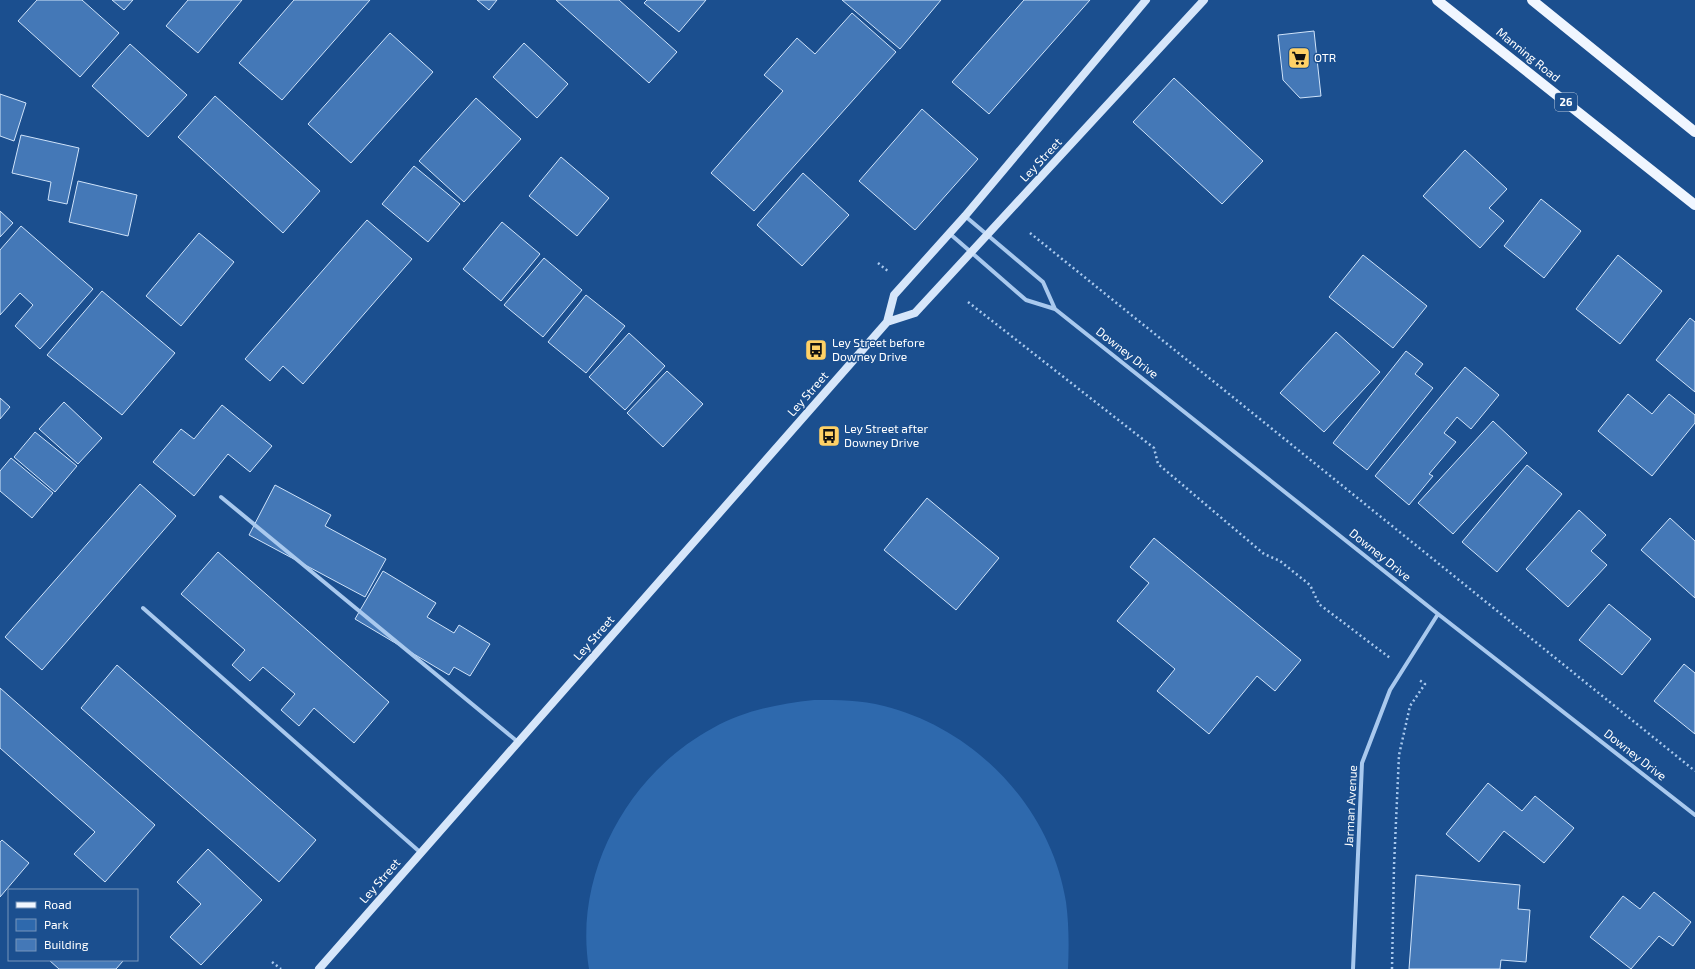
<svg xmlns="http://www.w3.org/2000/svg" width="1695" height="969" font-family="'Exo 2',sans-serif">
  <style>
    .green { fill: #2e69ad }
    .building { fill: #4478b7; stroke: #cfe3fa }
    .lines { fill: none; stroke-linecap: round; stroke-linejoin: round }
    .path { stroke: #a9c9ee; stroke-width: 2.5; stroke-dasharray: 2 3; stroke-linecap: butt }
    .street { stroke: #a9c9ee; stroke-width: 4 }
    .secondary { stroke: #d6e6fa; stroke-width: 8 }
    .primary { stroke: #f0f6ff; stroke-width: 10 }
    .labels { text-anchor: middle; stroke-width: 3; stroke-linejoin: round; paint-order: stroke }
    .shield { fill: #1b4f8f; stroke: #bbcadd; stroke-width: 1 }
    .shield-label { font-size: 11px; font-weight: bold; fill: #fff }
    .street-label { font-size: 12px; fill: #fff; stroke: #1b4f8f }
    .poi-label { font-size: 12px; fill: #fff; stroke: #1b4f8f; text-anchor: start }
  </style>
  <rect width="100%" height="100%" fill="#1b4f8f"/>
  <path class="green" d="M814,700C838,700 861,700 884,706C976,729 1051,808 1066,902C1069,925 1069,947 1068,969H589C573,873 629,773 713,728C745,710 779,704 814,700Z"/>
  <path class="building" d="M37,0H82L119,33L80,77L18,21Z
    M112,0H133L124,10Z
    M188,0H242L198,53L166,26Z
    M294,0H370L282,100L239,63Z
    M477,0H497L489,10Z
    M556,0H619L677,52L649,83Z
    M647,0H706L679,32L644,3Z
    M842,0H941L900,49Z
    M1024,0H1090L989,114L952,82Z
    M852,13L896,52L754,211L711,173L783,91L764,75L797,38L815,54Z
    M1314,31L1321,96L1300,98L1283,80L1278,35Z
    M390,33L433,72L351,163L308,124Z
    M524,43L568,84L537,118L493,77Z
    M130,44L187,95L148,137L92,86Z
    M1174,78L1263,161L1222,204L1133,122Z
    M0,94L26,103L14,141L0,136Z
    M215,96L320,191L283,233L178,137Z
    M476,98L521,139L464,202L419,161Z
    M922,109L978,159L915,230L859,181Z
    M21,135L79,148L67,204L48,200L51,182L12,173Z
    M1465,150L1507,189L1489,208L1504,221L1480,248L1423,196Z
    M561,157L609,198L577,236L529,196Z
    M414,166L460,204L428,242L382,204Z
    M803,173L849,215L802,266L757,225Z
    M78,181L137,195L128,236L69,222Z
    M1541,199L1581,231L1544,278L1504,246Z
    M0,211L13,223L0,237Z
    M367,220L412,259L303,384L283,366L270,381L245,359Z
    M502,222L540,254L501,301L463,269Z
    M21,226L93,289L40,349L15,326L33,305L20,293L0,315V250Z
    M199,233L234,262L181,326L146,296Z
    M1363,255L1427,306L1393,348L1329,297Z
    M1618,255L1662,291L1620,344L1576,309Z
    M544,258L582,290L543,337L504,305Z
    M102,291L175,353L122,415L47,355Z
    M586,295L625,326L586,373L548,342Z
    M1690,318L1695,322V392L1656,360Z
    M1336,332L1380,372L1324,432L1280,393Z
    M629,333L665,366L625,410L589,377Z
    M1406,351L1423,364L1415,374L1433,388L1367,470L1333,443Z
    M1465,367L1499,395L1471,429L1457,417L1444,433L1456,442L1429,474L1433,476L1409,505L1375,476Z
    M667,371L703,404L663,447L627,413Z
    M1628,394L1652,414L1669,394L1695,415V423L1652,476L1598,431Z
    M0,398L10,407L0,419Z
    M64,402L102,438L78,464L39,429Z
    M222,405L272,446L250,472L228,454L194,496L153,462L181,429L194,439Z
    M1493,421L1527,453L1453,534L1418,503Z
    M35,432L77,466L55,492L14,457Z
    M11,458L53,493L32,518L0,491V471Z
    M1527,465L1562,494L1497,572L1462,542Z
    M140,484L176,516L42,670L5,637Z
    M275,485L331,515L325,526L386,559L365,597L249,535Z
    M927,498L999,558L956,610L884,550Z
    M1579,510L1606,535L1591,551L1607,565L1568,607L1526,569Z
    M1670,518L1695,541V598L1641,550Z
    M1154,538L1301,660L1275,691L1257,676L1209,734L1157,691L1175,669L1117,621L1149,583L1130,567Z
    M218,552L389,702L354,743L314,708L299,726L281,710L295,694L263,667L250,681L232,665L245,650L181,594Z
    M383,571L436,603L427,617L454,633L459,625L490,644L470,676L454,667L449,675L355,619Z
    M1609,604L1651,639L1622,675L1579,640Z
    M1684,664L1695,673V734L1654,701Z
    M117,665L316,840L279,882L81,708Z
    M0,688L155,825L105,882L74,854L95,832L0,748Z
    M1488,783L1522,811L1535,796L1574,828L1544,863L1504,831L1479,862L1446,834Z
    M2,840L29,863L0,897V842Z
    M208,849L262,900L201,965L170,937L201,904L177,882Z
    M1416,875L1520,885L1518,909L1530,910L1526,962L1501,960L1500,969H1409Z
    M1654,892L1691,922L1673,946L1659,936L1631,969L1590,937L1623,896L1640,909Z
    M49,960H122L123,961L116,969H59Z"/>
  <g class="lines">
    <path class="path" d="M1030,233L1695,771
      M878,263L889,272
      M968,302L1154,448L1158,464L1264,554L1280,561L1310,585L1319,604L1390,658
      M272,962L281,969
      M1392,969L1394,866L1399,755L1410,706L1425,684L1418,679"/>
    <path class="street" d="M965,216L1043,282L1055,309
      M949,233L1026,300L1055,309L1438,614L1695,815
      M221,497L518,742
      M143,608L421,853
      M1353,969L1362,763L1390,690L1438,614"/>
    <path class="secondary" d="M887,322L915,313L1204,0
      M319,969L887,322L894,295L965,216L1146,0"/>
    <path class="primary" d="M1437,0L1695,205
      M1532,0L1695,132"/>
  </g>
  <defs>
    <g id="supermarket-square" transform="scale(1.15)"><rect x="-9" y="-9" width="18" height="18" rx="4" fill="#ffd166" stroke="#1b4f8f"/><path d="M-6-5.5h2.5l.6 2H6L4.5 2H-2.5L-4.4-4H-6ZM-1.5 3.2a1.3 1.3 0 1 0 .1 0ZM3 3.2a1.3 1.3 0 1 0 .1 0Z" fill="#111"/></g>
    <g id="bus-square" transform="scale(1.15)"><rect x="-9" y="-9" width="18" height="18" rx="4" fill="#ffd166" stroke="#1b4f8f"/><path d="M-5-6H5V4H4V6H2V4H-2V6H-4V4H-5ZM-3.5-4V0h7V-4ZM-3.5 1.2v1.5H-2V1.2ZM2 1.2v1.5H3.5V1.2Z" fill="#111"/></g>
  </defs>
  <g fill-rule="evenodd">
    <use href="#supermarket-square" x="1299" y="58"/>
    <use href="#bus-square" x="816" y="350"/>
    <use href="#bus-square" x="829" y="436"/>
  </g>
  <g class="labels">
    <rect class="shield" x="1555" y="93" width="22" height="18" rx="3"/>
    <g class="shield-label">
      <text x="1566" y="106">26</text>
    </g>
    <g class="street-label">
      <text transform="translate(1528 55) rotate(39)" y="4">Manning Road</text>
      <text transform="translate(1041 160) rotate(-47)" y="4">Ley Street</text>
      <text transform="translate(1127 353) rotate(38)" y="4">Downey Drive</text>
      <text transform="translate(808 394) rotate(-49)" y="4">Ley Street</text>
      <text transform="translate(1380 555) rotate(39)" y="4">Downey Drive</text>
      <text transform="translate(594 638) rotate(-49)" y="4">Ley Street</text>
      <text transform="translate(1635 755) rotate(38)" y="4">Downey Drive</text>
      <text transform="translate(1351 806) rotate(-87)" y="4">Jarman Avenue</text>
      <text transform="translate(380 881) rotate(-49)" y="4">Ley Street</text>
    </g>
    <g class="poi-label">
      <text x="1314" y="62">OTR</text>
      <text x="832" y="347">Ley Street before<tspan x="832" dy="14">Downey Drive</tspan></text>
      <text x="844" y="433">Ley Street after<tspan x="844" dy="14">Downey Drive</tspan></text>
    </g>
  </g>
  <rect x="8" y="889" width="130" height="72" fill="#1b4f8f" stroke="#7695bc"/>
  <rect x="16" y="902" width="20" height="6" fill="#f0f6ff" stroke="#7695bc"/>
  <text x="44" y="909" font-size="12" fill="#ffffff">Road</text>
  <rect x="16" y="919" width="20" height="12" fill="#2e69ad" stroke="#7695bc"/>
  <text x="44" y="929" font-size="12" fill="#ffffff">Park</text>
  <rect x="16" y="939" width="20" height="12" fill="#4478b7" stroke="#7695bc"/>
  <text x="44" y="949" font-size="12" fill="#ffffff">Building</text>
</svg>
